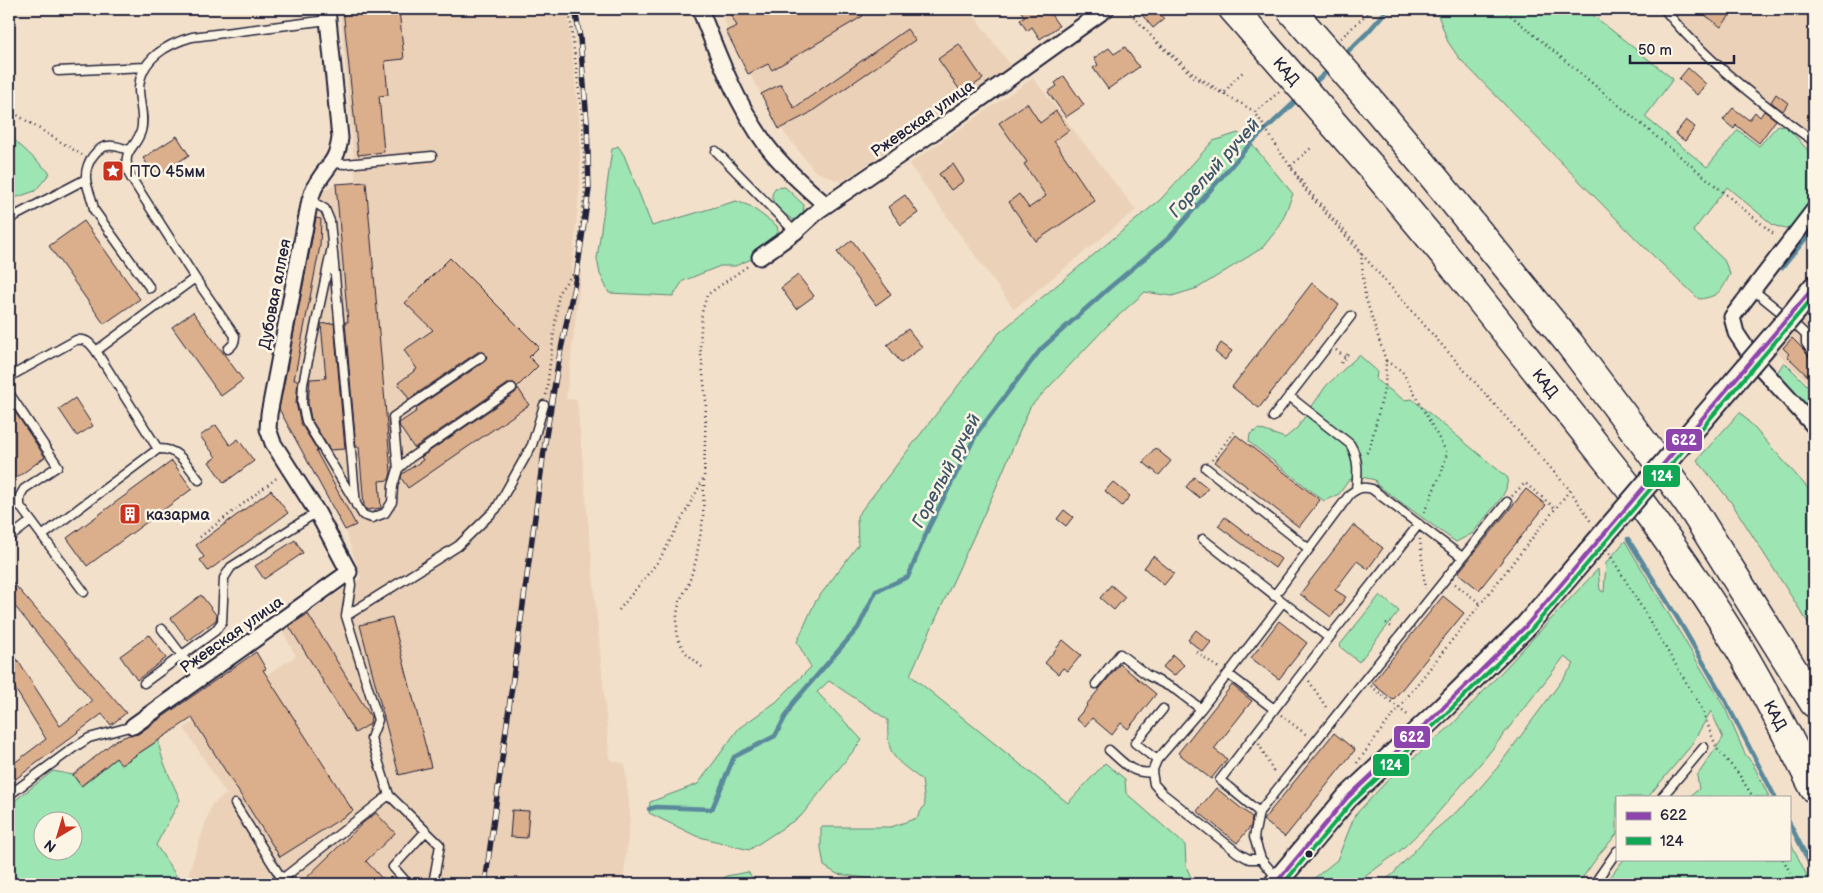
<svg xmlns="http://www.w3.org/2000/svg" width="1823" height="893" font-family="'Balsamiq Sans',sans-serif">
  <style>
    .built { fill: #ebd1b7 }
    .green { fill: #9de5b2; stroke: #608476; fill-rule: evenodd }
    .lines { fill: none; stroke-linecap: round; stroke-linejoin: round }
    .stream { stroke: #5a899c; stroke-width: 4.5 }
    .building { fill: #dbae8c; stroke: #22223b }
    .lane-casing { stroke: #22223b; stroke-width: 11 }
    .street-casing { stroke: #22223b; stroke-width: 19 }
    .secondary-casing { stroke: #22223b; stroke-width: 25 }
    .highway-casing { stroke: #22223b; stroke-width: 31 }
    .path { stroke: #22223b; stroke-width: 2.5; stroke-dasharray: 1 4; stroke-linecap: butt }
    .lane { stroke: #fcf5e5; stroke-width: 8 }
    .street { stroke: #fcf5e5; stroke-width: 15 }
    .secondary { stroke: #fcf5e5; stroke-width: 21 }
    .highway { stroke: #fcf5e5; stroke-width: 28 }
    .rail-casing { stroke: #22223b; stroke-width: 5.5 }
    .rail { stroke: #fcf5e5; stroke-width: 4; stroke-dasharray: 11; stroke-linecap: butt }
    .secondary-bridge-casing { stroke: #22223b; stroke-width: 25; stroke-linecap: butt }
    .highway-bridge-casing { stroke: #22223b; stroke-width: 31; stroke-linecap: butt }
    .secondary-bridge { stroke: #fcf5e5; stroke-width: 21 }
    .highway-bridge { stroke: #fcf5e5; stroke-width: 28 }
    .bus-1-casing { stroke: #fcf5e5; stroke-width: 8 }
    .bus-2-casing { stroke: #fcf5e5; stroke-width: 8 }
    .bus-1 { stroke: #8e44ad; stroke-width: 4 }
    .bus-2 { stroke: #10a855; stroke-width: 4 }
    .bus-dot { fill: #22223b; stroke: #fcf5e5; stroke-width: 2 }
    .labels { text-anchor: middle; stroke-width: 5; stroke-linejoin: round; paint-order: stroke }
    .street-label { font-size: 16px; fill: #22223b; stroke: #fcf5e5 }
    .poi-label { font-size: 16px; fill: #22223b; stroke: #fcf5e5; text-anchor: start }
    .water-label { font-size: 18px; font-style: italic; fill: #3e566b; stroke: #fcf5e5 }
    .line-badge { stroke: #fcf5e5; stroke-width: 2 }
    .badge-label { font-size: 14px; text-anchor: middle; font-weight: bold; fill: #fff }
  </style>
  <rect width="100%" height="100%" fill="#f2e0ca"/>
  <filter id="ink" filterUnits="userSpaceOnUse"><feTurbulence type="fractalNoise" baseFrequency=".02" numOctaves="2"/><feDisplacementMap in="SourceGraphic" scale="10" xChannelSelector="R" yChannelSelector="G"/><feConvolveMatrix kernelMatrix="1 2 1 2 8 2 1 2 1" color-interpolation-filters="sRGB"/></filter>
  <g filter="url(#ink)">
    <path class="built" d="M340,9H567L580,126V182L572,271L581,273L566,399L577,400L610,760L625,764L630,816L623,884H185L212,804L226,794L184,728L296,656L282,630L361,578L345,530L278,406L311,218L323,191L336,184L356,182Z
      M720,9H969L1011,66L841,182L815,171L783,131L735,49Z
      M1671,9H1814V135L1764,98L1727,68L1697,40L1677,19Z
      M1033,78L1136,210L1014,309L909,164Z
      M1814,308V388L1776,351Z"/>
    <path class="green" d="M1430,9H1585L1673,79L1645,117L1707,167L1738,130L1759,146L1778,125L1787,127L1814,157V196L1810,206L1793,228L1785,229L1773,225L1727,187L1693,231L1724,260L1730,274C1722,291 1718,297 1699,299L1642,245L1459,58L1448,42L1438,15Z
      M1238,133L1251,143L1293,194L1280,226L1262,248L1198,288L1172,296L1145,292L1109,324L1030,407L995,490L910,675L1068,803L1105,763L1125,779L1126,793L1185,845L1186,866L1192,880L1191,884H908L837,874L824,866L821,848V827H891L917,818L925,804L922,780C895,759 886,757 888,720L829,681L817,692L862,740L801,816L749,850L696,836L649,813L650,802L698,784L739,728L776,702L811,667L797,642L815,602L858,545L857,516L999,333L1161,199L1213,141Z
      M9,135L50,173L35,191L9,200Z
      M618,146L624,155L652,226L736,201L750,206L777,226L779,236L754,258L735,266H720L683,281L673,296L609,293L600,274L597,259L612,149Z
      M785,187L804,205L803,214L797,221C790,220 771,204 772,196C772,193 774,191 775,188Z
      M1359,355L1377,371L1376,380L1404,400L1412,399L1508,478L1506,489L1502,497L1473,533L1456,542L1377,485L1375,480L1362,477L1349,480L1339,494L1324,501L1249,442L1250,434L1259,429L1285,438L1297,428L1326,386Z
      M1784,362L1814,392V413L1777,373Z
      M1740,412L1814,495V632L1731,502L1697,460Z
      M1625,541L1725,708L1745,754L1753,764L1769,797H1689L1699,789L1697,776L1723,738L1711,711L1690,747L1648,797H1617V834L1601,852L1578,884H1379L1392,875L1430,834L1467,803L1497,768L1574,664L1564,657L1486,757L1429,823L1401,850L1355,884H1307L1337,860L1355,815L1389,779L1452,725L1598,569L1600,590L1604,592L1606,563Z
      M1380,595L1399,611L1359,662L1339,646Z
      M159,740C158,755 174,785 180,800L156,845L177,877L170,884H9V805L53,771L73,775L82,786L116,758L121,765ZM42,820H72V850H42Z
      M1789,839L1811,884H1605L1624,859H1789Z
      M748,872L757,884H719L726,876Z"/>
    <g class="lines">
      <path class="stream" d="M1344,55L1367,33L1388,9
        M1311,86L1331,68
        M1782,268L1814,228
        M1628,539L1678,619L1725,700L1775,797
        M649,809L656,807L712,809L734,757L775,736L793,703L858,628L876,591L908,577L929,527L977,433L1041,349L1109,288L1170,237L1251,143L1298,99
        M1789,822L1814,872"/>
    </g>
    <path class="building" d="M343,9H399L404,59L385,61L388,95L379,96L384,152L358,155Z
      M740,9H859L863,16L772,70L768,64L748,74L726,31L737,26L731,15Z
      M1019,9H1047L1059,26L1040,39L1032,27L1027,31L1020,20L1025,17Z
      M1149,9H1156L1164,19L1153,28L1142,15Z
      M1697,9H1735L1721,27Z
      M907,29L915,40L808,114L779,129L761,94L781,84L794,108Z
      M959,44L983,79L962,93L938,59Z
      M1125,47L1139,67L1108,89L1093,68L1098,65L1094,58L1109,48L1114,54Z
      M1688,68L1706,84L1697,95L1679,79Z
      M1064,76L1084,105L1066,117L1048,92L1057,86L1055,83Z
      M1776,94L1788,103L1783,111L1771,102Z
      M1027,103L1040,123L1056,111L1069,130L1054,141L1095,201L1036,241L1009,202L1019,194L1029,208L1046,196L1024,164L1027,162L999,123Z
      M1733,108L1749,120L1755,112L1760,117L1764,111L1776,120L1759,143L1736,125L1734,129L1723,120Z
      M1686,120L1695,127L1685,141L1675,134Z
      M177,136L189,155L156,177L143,158Z
      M953,164L964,181L951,190L939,174Z
      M366,182L391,472L389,480L379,481L381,508L367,510L364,506L359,447H356L345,322H348L336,184Z
      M905,195L918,213L901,225L888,207Z
      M316,218L321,219L320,246L294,380H298L296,403L301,424L318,451H316L356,525L345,530L279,409Z
      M84,221L140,299L104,324L49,246Z
      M852,240L891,294L876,305L837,252Z
      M450,258L539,347L529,357L538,366L517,387L514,383H509L414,448L400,427L399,423L417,411L416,408L484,362L487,357L484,352H478L409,399L398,383L417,369L404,350L433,330L405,303Z
      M798,275L814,296L796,309L781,288Z
      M1312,283L1339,305L1259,408L1232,387Z
      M193,312L243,380L221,396L172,327Z
      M334,323L345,449L330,450L311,419L308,403L310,379L326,378L321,324Z
      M908,329L922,347L901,363L887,345Z
      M1792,338L1803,349L1810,358L1814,361V382L1787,356L1789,354L1783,348Z
      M1221,343L1232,351L1225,360L1215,352Z
      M518,388L529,405L408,488L401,478L402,474L423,460L421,457L515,393Z
      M75,398L93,426L77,436L59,409Z
      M9,403L45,457L15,479L9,471Z
      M216,425L230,445L238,439L254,461L224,483L209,462L216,457L200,436Z
      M1236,435L1320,500L1299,527L1215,462Z
      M1155,448L1171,461L1159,475L1143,462Z
      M172,461L192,489L87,566L67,538Z
      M1194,477L1208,488L1200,498L1186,487Z
      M1113,482L1130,496L1122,506L1105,491Z
      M1526,489L1546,505L1479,590L1458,573Z
      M271,490L288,513L208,571L200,560L204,557L196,545Z
      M1064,510L1073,517L1066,526L1057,519Z
      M1225,517L1281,559L1275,568L1218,526Z
      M1353,525L1383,548L1368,569L1357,561L1335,590L1346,597L1331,617L1300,594Z
      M295,540L303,553L264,579L255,566Z
      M1153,556L1174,573L1164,585L1144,568Z
      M9,578L126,713L111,725L102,714L9,784V767L46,739L9,679V647L60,726L92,701L9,599Z
      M1111,585L1125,597L1114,610L1100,598Z
      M201,595L217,616L216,620L188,641L171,618Z
      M1443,596L1464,613L1393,700L1372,683Z
      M308,614L371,717L370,724L355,733L289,626Z
      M392,617L431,767L399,775L360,625Z
      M1279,621L1307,643L1279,679L1251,658Z
      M1196,630L1211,642L1203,652L1188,640Z
      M149,635L166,658L137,680L120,656Z
      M1063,640L1081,655L1068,671L1063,668L1058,674L1045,663Z
      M256,652L266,669L263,670L353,811L280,857L192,718L121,765L116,758L81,786L73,775L116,740L129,735L138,734Z
      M1173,655L1184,665L1174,676L1163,667Z
      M1120,664L1156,694L1128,729L1121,723L1112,735L1092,718L1085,726L1076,719L1087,706L1086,705Z
      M1232,685L1252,701L1214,749L1227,759L1211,779L1178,753Z
      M1334,733L1355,750L1285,837L1263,820Z
      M1216,788L1252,817L1251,826L1237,843L1197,811Z
      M512,810L529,811L527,838L510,837Z
      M376,813L395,833L366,861L387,884H300L364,822Z"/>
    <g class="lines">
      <g class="lane-casing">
        <path id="lane" d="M1664,9C1696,49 1736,83 1777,114C1789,123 1801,133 1814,141
          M58,71L145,67
          M129,150C124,149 118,146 113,146C96,144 85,164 86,179C87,190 93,199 94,210L150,288
          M716,151L795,232
          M333,163L345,164L432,156
          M310,200L325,209L330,221L356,505
          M9,219L86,179
          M332,247L303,384L302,403L306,421L363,515L372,518L385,513L392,502L393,486L398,469L393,417L481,357
          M195,278L235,336C235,343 233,345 228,349
          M1752,289L1789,319L1806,335L1814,334
          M1806,335V343L1814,355
          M9,377L76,340C87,339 90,343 96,351
          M9,393L58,466L24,489L20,496V506L84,592
          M1289,396L1350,444C1359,459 1358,472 1356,489
          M1273,417L1351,316
          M158,449L96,351L195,278L130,176C120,149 135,151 141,131C145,117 139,103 139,89C140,59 167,44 192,37L328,20
          M1206,468L1309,549
          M398,469L410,458L512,388
          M42,536L158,449C179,448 186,464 199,480
          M9,538L31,521
          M1203,539L1329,638
          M349,572L351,585L346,616L378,720L371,738L389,795L440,845L433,884
          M1274,596L1350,494C1358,488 1363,486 1372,489L1462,557
          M346,616L458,546L496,509L532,445L544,405
          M162,629L199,678
          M1228,674L1274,709
          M144,683L215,631L222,622L224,578L231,567L317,512
          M1096,684L1120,654L1147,675L1176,690L1201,709
          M1109,750C1123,762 1132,775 1152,772
          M1157,760L1135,743L1163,709
          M9,795L72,749L89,738L133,726
          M1662,797L1704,747
          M235,804L282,879L273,884
          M1259,812L1220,780L1329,638L1419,524
          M1261,859H1249L1238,853L1162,793L1154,784L1152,772L1157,760L1201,709L1283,602
          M1277,878L1261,859L1254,837L1259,812L1507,502
          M282,879L389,795
          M408,884L393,867L426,831
          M1594,884L1617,851"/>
      </g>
      <g class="street-casing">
        <path id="street" d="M700,9C718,56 737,105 767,146C784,168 805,187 826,205
          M1814,210L1732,317L1736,333L1754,360L1814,426
          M760,257L795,232L819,210L944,125L1106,9
          M133,726L349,572L317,512L273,443L268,429L269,414L310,200C312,195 313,189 316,185C327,165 337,163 340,138L327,9"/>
      </g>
      <g class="secondary-casing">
        <path id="secondary" d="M1796,310L1814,287
          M1275,884L1347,798L1442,709L1525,627L1587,554"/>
      </g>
      <g class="highway-casing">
        <path id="highway" d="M1233,9L1249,27
          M1361,90L1423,164L1569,343L1670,478L1695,513L1814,703
          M1372,168L1444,254L1638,499C1668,540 1698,582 1725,625C1758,677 1786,733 1814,788"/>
      </g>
      <path class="path" d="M1127,9L1159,45L1194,77L1212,88L1242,104L1255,112L1284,158
        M1503,9L1776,236
        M1341,38L1372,9
        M1158,42L1195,75L1227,95
        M1225,92L1234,80L1245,70
        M9,110L82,155
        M1255,112L1279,92
        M1284,157L1306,191L1570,490L1591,522
        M1291,166L1312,147
        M1292,168L1307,189L1358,246L1361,253L1365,296L1386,361L1385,386L1370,447L1366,454
        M1336,350L1345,357
        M1386,361L1402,371L1447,453L1442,471L1423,515
        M1341,363L1350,351
        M546,395L559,292L571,276L577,272L576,269L585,190L583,124L569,9
        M1212,460L1234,432
        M1512,496L1525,483L1556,509
        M200,537L278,477
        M1420,539L1425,589
        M1609,553L1701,707L1717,749L1738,773L1753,797
        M1455,584L1481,604
        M619,610L660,559L705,476
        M1386,623L1393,628
        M1197,652L1220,669
        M702,667L685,652L677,637V614L680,600L688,586L696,560L703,519L706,401L700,346L702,312L707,295L749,265
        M1309,681L1328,710
        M1371,686L1410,717
        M1281,715L1308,736
        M1259,744L1275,775
        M1357,763L1379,733L1570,490
        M1783,859L1796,884"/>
      <use href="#lane" class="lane"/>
      <use href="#street" class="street"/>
      <use href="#secondary" class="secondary"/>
      <use href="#highway" class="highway"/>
      <g class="rail-casing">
        <path id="rail" d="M485,884L546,436L559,359L577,272L589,189L587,121L580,38L575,9"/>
      </g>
      <use href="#rail" class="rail"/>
      <g class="secondary-bridge-casing">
        <path id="secondary-bridge" d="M1587,554L1796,310"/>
      </g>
      <g class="highway-bridge-casing">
        <path id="highway-bridge" d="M1290,9L1361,90
          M1249,27L1372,168"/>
      </g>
      <use href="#secondary-bridge" class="secondary-bridge"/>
      <use href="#highway-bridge" class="highway-bridge"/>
      <g class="bus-1-casing">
        <path id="bus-1" d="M1275,884L1347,798L1442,709L1525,627L1814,287"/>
      </g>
      <g class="bus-2-casing">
        <path id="bus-2" d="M1283,884L1352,802L1446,714L1530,631L1814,296"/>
      </g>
      <use href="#bus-1" class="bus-1"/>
      <use href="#bus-2" class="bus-2"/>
    </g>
  </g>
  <defs>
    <g id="sight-square" transform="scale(1.125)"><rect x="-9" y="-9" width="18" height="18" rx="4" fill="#c8321e" stroke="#fcf5e5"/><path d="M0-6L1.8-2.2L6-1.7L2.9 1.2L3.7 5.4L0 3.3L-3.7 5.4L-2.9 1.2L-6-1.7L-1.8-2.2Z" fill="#fff"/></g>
    <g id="building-square" transform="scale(1.125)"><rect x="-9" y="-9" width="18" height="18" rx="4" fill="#c8321e" stroke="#fcf5e5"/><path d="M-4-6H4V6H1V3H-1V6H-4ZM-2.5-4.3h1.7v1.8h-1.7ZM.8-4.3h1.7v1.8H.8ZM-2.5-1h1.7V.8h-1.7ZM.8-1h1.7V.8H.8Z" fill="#fff"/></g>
  </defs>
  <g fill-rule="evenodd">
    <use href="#sight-square" x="113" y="171"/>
    <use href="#building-square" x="130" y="514"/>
  </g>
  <circle class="bus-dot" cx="1309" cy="854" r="4.5"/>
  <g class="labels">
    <g class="street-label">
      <text transform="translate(1287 71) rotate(49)" y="6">КАД</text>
      <text transform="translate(922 118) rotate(-35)" y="6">Ржевская улица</text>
      <text transform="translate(274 294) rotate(-79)" y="6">Дубовая аллея</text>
      <text transform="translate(1546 383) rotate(52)" y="6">КАД</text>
      <text transform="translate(231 634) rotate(-35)" y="6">Ржевская улица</text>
      <text transform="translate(1776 715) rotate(61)" y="6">КАД</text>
    </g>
    <g class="poi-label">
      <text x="129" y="177">ПТО 45мм</text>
      <text x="146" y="520">казарма</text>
    </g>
    <g class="water-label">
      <text transform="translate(1214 168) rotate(-48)" y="6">Горелый ручей</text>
      <text transform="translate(946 471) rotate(-62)" y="6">Горелый ручей</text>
    </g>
  </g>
  <g class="line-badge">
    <rect x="1665" y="428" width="38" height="24" rx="5" fill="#8e44ad"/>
    <rect x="1642" y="464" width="39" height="24" rx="5" fill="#10a855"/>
    <rect x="1393" y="725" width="38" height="24" rx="5" fill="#8e44ad"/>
    <rect x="1372" y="753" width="38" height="24" rx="5" fill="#10a855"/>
  </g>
  <g class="badge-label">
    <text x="1684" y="445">622</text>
    <text x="1662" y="481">124</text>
    <text x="1412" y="742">622</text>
    <text x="1391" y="770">124</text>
  </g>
  <rect width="1823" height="893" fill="none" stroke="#fcf5e5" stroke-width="30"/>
  <rect x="15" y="15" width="1793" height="863" fill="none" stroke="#22223b" stroke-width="2" filter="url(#ink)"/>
  <rect x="1616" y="796" width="175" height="65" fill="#fcf5e5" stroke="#a5a1a1"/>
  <rect x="1626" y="812" width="25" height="8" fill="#8e44ad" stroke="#a5a1a1"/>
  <text x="1660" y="820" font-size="15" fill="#22223b">622</text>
  <rect x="1626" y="837" width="25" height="8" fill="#10a855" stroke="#a5a1a1"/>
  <text x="1660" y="846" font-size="15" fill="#22223b">124</text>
  <g transform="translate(58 836) rotate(218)"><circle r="24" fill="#fcf5e5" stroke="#a5a1a1"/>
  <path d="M0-4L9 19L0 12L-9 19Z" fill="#c8321e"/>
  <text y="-8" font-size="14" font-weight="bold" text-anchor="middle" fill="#22223b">N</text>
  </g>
  <path d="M1630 55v8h104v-8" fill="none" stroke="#22223b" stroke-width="2.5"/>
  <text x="1638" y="55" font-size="15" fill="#22223b" stroke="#fcf5e5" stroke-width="4" paint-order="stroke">50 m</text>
</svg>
